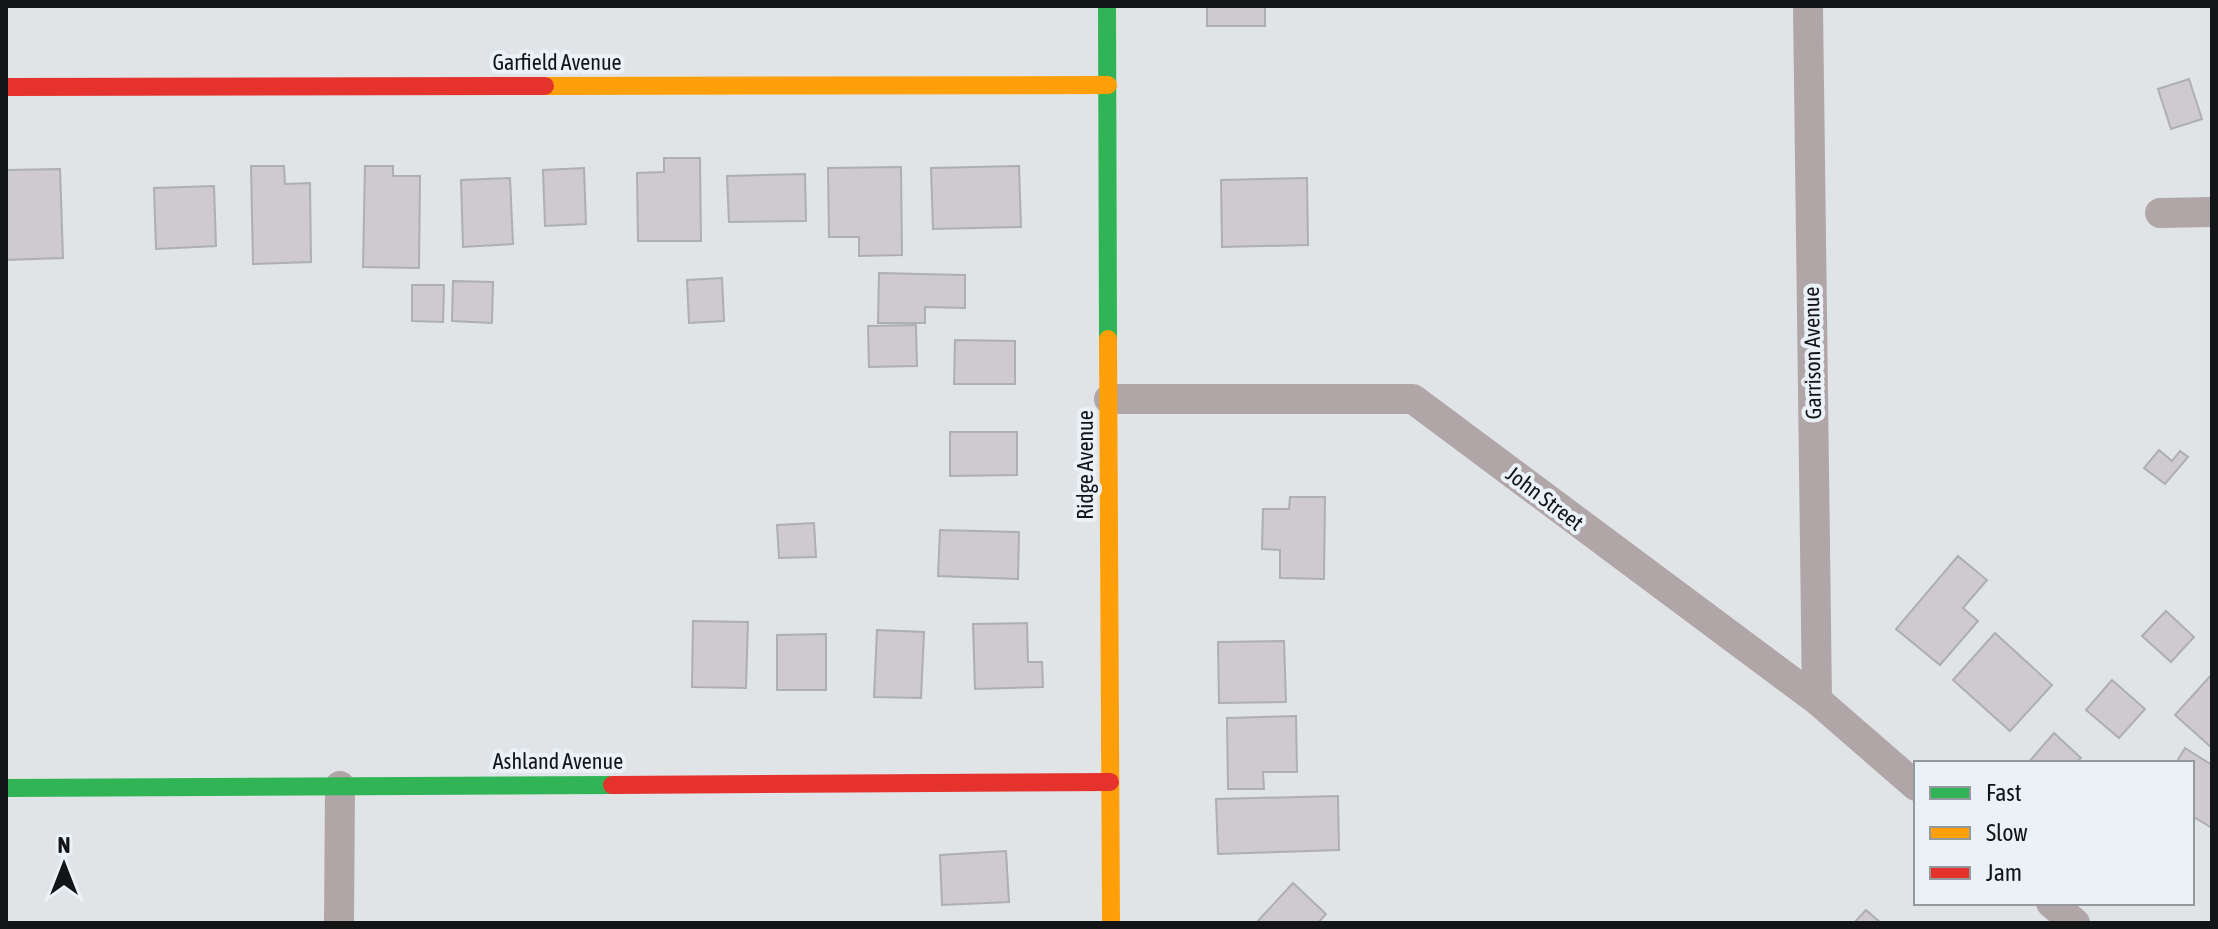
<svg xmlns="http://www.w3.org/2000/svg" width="2218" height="929" font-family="'Asap Condensed',sans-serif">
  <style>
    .building { fill: #cfc9d0; stroke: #aeafb2; stroke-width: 2 }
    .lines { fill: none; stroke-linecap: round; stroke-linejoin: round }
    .street { stroke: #b0a6a7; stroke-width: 30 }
    .fast { stroke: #30b455; stroke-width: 18 }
    .slow { stroke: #ff9f0a; stroke-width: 18 }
    .jam { stroke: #e5322d; stroke-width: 18 }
    .labels { text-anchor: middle; stroke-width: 8; stroke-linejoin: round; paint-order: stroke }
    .street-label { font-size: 22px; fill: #121416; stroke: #eaf1f7 }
  </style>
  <rect width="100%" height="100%" fill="#e0e4e7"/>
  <path class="building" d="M1207,6H1265V26H1207Z
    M2189,79L2202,119L2171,129L2158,89Z
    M664,158H700L701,241H638L637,173L664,172Z
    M251,166H284L285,184L310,183L311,262L253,264Z
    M365,166H393V176H420L419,268L363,267Z
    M1019,166L1021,227L933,229L931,168Z
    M901,167L902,255L859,256V237H829L828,168Z
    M584,168L586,224L545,226L543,170Z
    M60,169L63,258L6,260V170Z
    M805,174L806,221L729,222L727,176Z
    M510,178L513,244L463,247L461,180Z
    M1307,178L1308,245L1222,247L1221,180Z
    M214,186L216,246L156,249L154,188Z
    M879,273L965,275V308L925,307V323H878Z
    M722,278L724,321L689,323L687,280Z
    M453,281L493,282L492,323L452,321Z
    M412,285H444L443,322L412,321Z
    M916,325L917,366L869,367L868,326Z
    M955,340L1015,341V384H954Z
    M950,432H1017V475L950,476Z
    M2159,450L2172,461L2180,451L2188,457L2165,484L2144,468Z
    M1290,497H1325L1324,579L1280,578V550L1262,549L1263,509H1289Z
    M814,523L816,557L779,558L777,525Z
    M940,530L1019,532L1018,579L938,576Z
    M1958,556L1987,580L1963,608L1978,621L1940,665L1896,629Z
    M2166,611L2194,637L2171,662L2142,636Z
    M693,621L748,622L746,688L692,687Z
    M1027,623L1028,662H1042L1043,687L975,689L973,624Z
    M877,630L924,632L921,698L874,697Z
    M1995,633L2052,685L2010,731L1953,680Z
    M826,634V690H777V635Z
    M1284,641L1286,702L1219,703L1218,642Z
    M2212,674V748L2175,715Z
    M2112,680L2145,709L2119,738L2086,710Z
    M1296,716L1297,772H1263L1264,789H1228L1227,718Z
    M2054,733L2081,758L2076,763H2028Z
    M2185,748L2212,765V828L2192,816V763H2176Z
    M1338,796L1339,850L1218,854L1216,799Z
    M1006,851L1009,902L942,905L940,855Z
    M1293,883L1326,914L1318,923H1256Z
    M1866,910L1881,923H1854Z"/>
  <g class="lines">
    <path class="street" d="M1808,6L1817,700
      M2160,213L2212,212
      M1109,399H1413L1817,700L1916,786
      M2051,903L2075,923
      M339,923L340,786"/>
    <path class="fast" d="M1107,6L1108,339
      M6,788L612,785"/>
    <path class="slow" d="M545,86L1108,85
      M1108,339L1111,923"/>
    <path class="jam" d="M6,87L545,86
      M612,785L1110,782"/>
  </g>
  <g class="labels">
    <g class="street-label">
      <text x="557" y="70">Garfield Avenue</text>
      <text transform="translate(1812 353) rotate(-91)" y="8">Garrison Avenue</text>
      <text transform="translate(1085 465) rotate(-90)" y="8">Ridge Avenue</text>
      <text transform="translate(1545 498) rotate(37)" y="8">John Street</text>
      <text x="558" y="769">Ashland Avenue</text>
    </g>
  </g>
  <rect width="2218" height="929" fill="none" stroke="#121416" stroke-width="16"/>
  <rect x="1914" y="761" width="280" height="144" fill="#eaf1f7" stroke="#94999d" stroke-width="2"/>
  <rect x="1930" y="787" width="40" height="12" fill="#30b455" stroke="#94999d" stroke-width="2"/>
  <text x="1986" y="801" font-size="24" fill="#121416">Fast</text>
  <rect x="1930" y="827" width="40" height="12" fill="#ff9f0a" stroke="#94999d" stroke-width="2"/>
  <text x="1986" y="841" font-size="24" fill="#121416">Slow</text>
  <rect x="1930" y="867" width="40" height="12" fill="#e5322d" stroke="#94999d" stroke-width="2"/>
  <text x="1986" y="881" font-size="24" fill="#121416">Jam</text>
  <g transform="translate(64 865)" stroke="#eaf1f7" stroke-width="6" paint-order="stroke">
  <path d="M0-6L14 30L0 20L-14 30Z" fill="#121416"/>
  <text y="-12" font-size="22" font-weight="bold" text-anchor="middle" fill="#121416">N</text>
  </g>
</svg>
